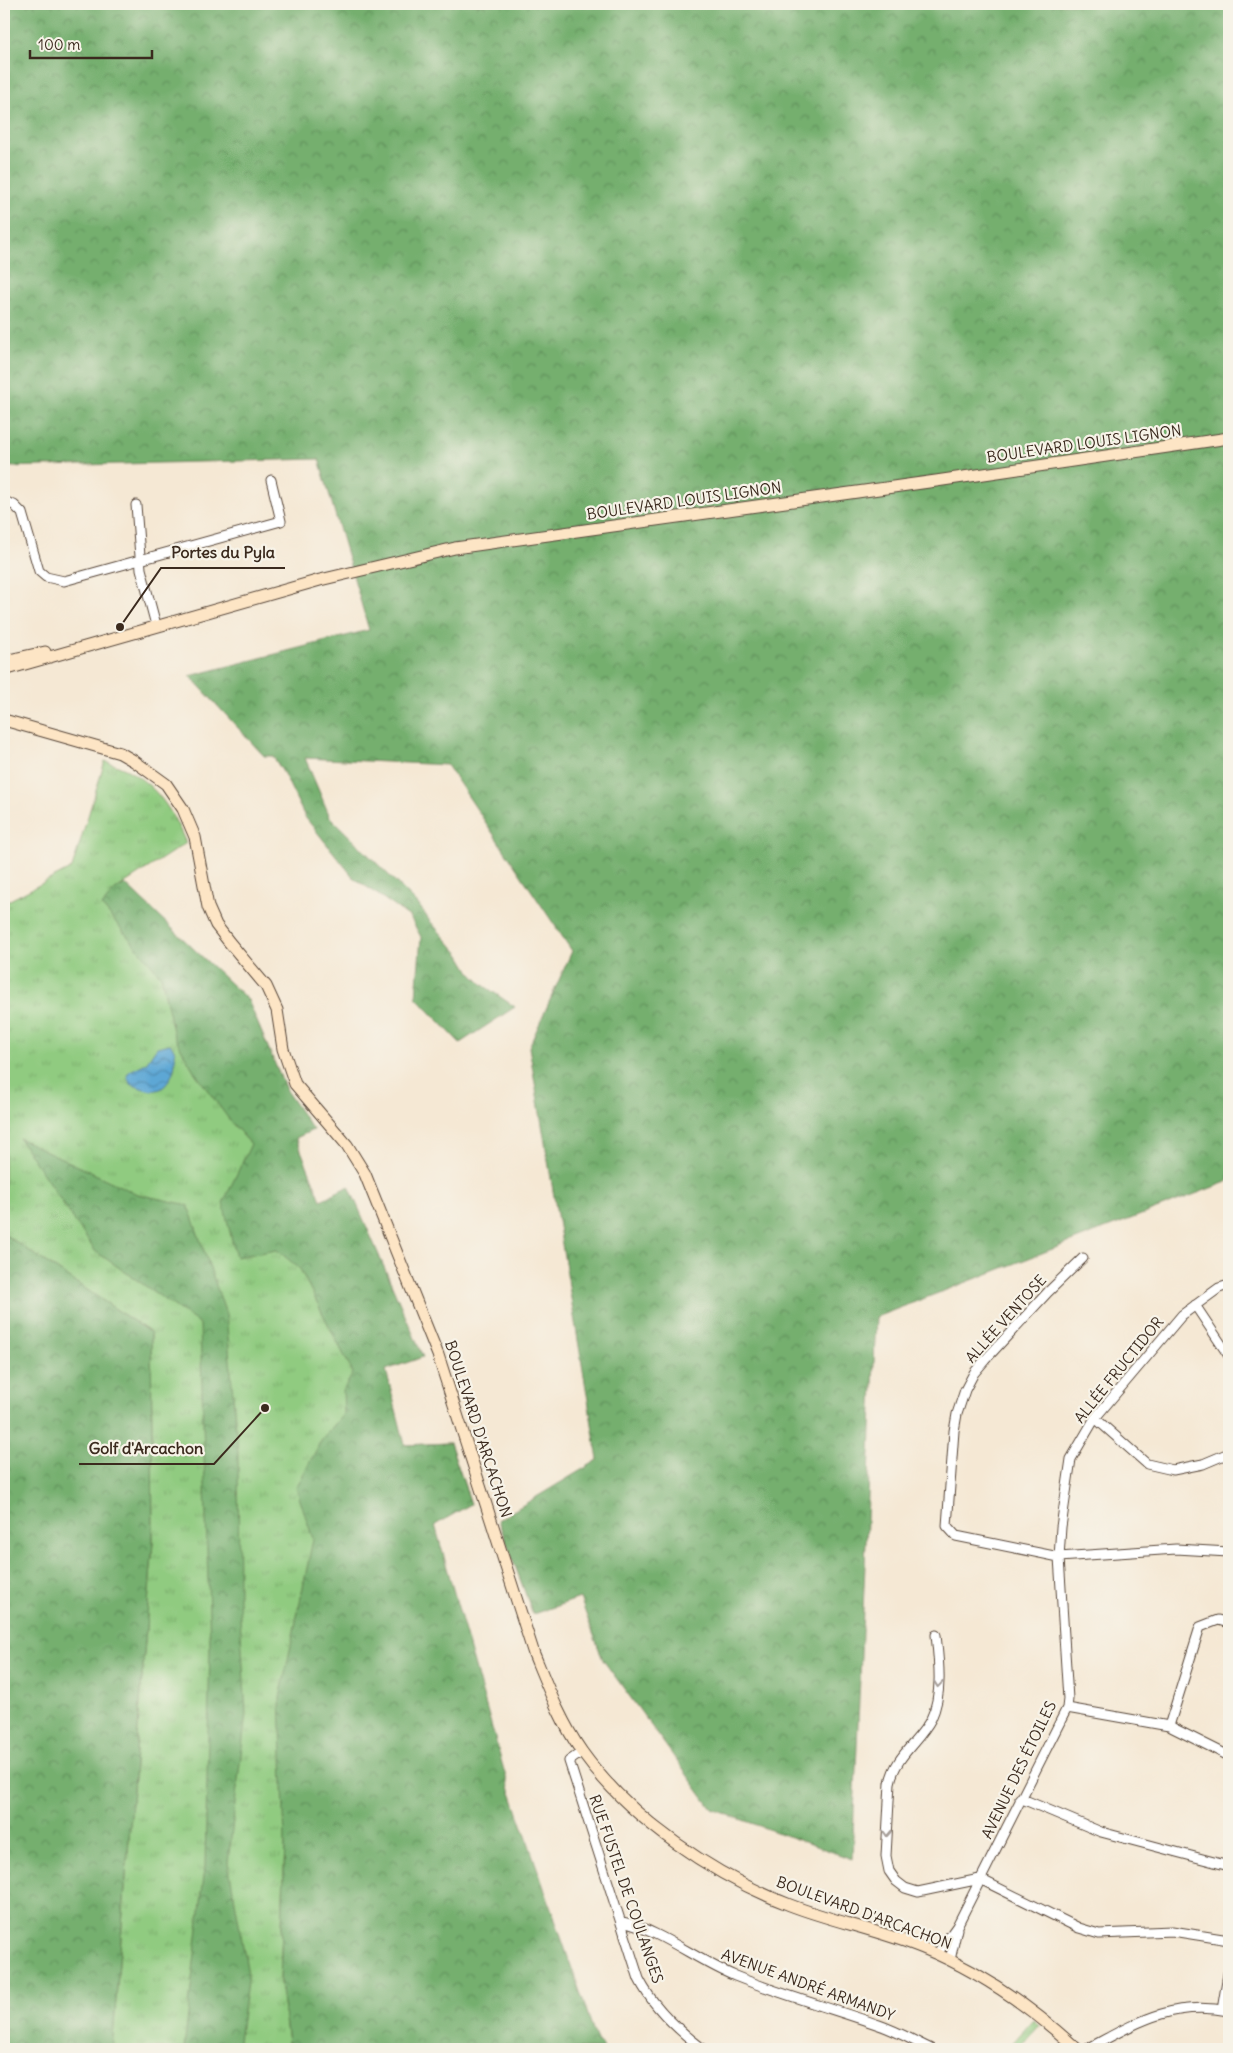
<svg xmlns="http://www.w3.org/2000/svg" width="1233" height="2053" font-family="Delius,sans-serif">
  <style>
    .grass { fill: url(#grass-tufts); stroke: #667a4f }
    .forest { fill: url(#forest-crowns); stroke: #586c46 }
    .water { fill: url(#water-waves); stroke: #4c687a }
    .lines { fill: none; stroke-linecap: round; stroke-linejoin: round }
    .minor-casing { stroke: #574639; stroke-width: 11 }
    .secondary-casing { stroke: #574639; stroke-width: 13 }
    .minor { stroke: #fff; stroke-width: 9 }
    .secondary { stroke: #fde5c5; stroke-width: 11 }
    .oneway { stroke: #a79f9a }
    .labels { text-anchor: middle; stroke-width: 4.5; stroke-linejoin: round; paint-order: stroke }
    .street-label { font-size: 15px; fill: #3b2a1e; stroke: #f7f3e8 }
    .leader { fill: none; stroke: #3b2a1e; stroke-width: 2 }
    .callout-dot { fill: #3b2a1e; stroke: #f7f3e8; stroke-width: 2 }
    .callout-label { font-size: 16px; text-anchor: middle; font-weight: bold; fill: #3b2a1e; stroke: #f7f3e8; stroke-width: 4.5; stroke-linejoin: round; paint-order: stroke }
  </style>
  <defs>
    <pattern id="grass-tufts" width="24" height="20" patternUnits="userSpaceOnUse" patternTransform="scale(1.25)"><rect width="24" height="20" fill="#90cb80"/><path d="M3 7l-1-3M5 7V3M7 7l1-3M15 17l-1-3M17 17v-4M19 17l1-3" fill="none" stroke="#7dae6e"/></pattern>
    <pattern id="forest-crowns" width="20" height="18" patternUnits="userSpaceOnUse" patternTransform="scale(1.25)"><rect width="20" height="18" fill="#74af6e"/><path d="M2 6a3 3 0 1 1 6 0M12 15a3 3 0 1 1 6 0" fill="none" stroke="#608f5a"/></pattern>
    <pattern id="water-waves" width="16" height="10" patternUnits="userSpaceOnUse" patternTransform="scale(1.25)"><rect width="16" height="10" fill="#5da7d5"/><path d="M0 5q4-4 8 0t8 0" fill="none" stroke="#4e88ac"/></pattern>
  </defs>
  <rect width="100%" height="100%" fill="#f7f3e8"/>
  <filter id="ink" filterUnits="userSpaceOnUse"><feTurbulence type="fractalNoise" baseFrequency=".02" numOctaves="2"/><feDisplacementMap in="SourceGraphic" scale="10" xChannelSelector="R" yChannelSelector="G"/><feConvolveMatrix kernelMatrix="1 2 1 2 8 2 1 2 1" color-interpolation-filters="sRGB"/></filter>
  <filter id="wash" filterUnits="userSpaceOnUse"><feTurbulence type="fractalNoise" baseFrequency=".0096" numOctaves="4" result="noise"/><feDisplacementMap in="SourceGraphic" scale="20" xChannelSelector="R" yChannelSelector="G"/><feGaussianBlur stdDeviation="1.12" result="paint"/><feColorMatrix in="noise" values="0 0 0 0 0 0 0 0 0 0 0 0 0 0 0 0 0 1.4 0 .05"/><feComposite in="paint" operator="in"/></filter>
  <g filter="url(#wash)">
    <rect width="100%" height="100%" fill="#f5e8d4"/>
    <path class="grass" d="M105,761C114,765 126,768 134,774C162,792 173,814 186,843L119,887L148,918L231,1122L251,1144L405,1445L450,1443L471,1504L435,1524L285,1844L280,1982L289,2049H112L153,1542L151,1333L4,1234V903L72,868Z
      M1033,2020L1039,2026L1018,2049H1007Z"/>
    <path class="forest" d="M4,4H1229V1181L876,1317L852,1859L712,1809L603,1660L580,1598L533,1614L498,1520L598,1460L529,1047L572,951L447,765L305,758L330,817L418,904L429,920L460,955L470,972L483,985L515,1007L460,1043L416,997L421,937L410,917L354,878L305,817L284,774L273,756H264L190,676L369,630L319,459L4,467Z
      M125,884L248,1000L287,1092L313,1130L296,1138L321,1200L349,1186L423,1357L386,1370L405,1445L450,1443L471,1504L435,1525L507,1781L597,2041L605,2049H289L280,1982L285,1844L280,1698L313,1539L296,1488L321,1441L344,1413L343,1391L353,1373L300,1269L277,1250L236,1257L223,1203L251,1144L231,1122L195,1073L174,1036L161,976L102,906L115,890Z
      M19,1138L137,1194L188,1205L226,1314L238,1453L239,1600L246,1714L228,1862L248,1974L238,2049H184L205,1867L210,1646L200,1324L95,1251Z
      M4,1234L151,1333L153,1542L112,2049H4Z"/>
    <path class="water" d="M170,1044C182,1053 172,1088 157,1090C147,1092 140,1087 130,1084L127,1075L130,1071L146,1063L157,1047Z"/>
  </g>
  <g filter="url(#ink)">
    <g class="lines">
      <g class="minor-casing">
        <path id="minor" d="M4,501L14,505L22,513L39,571L46,577L64,581L281,521L271,480
          M136,505L141,569L156,625
          M1083,1258L1048,1292L985,1360L974,1373L965,1390L957,1414L954,1431L947,1526L956,1536L1059,1557L1176,1549L1229,1552
          M1195,1305L1229,1356
          M1095,1418L1147,1464L1173,1470L1203,1464L1229,1453
          M936,1635C939,1662 943,1694 931,1719C919,1742 895,1756 890,1783L886,1856L889,1871L896,1881L905,1888L918,1892L980,1879L1079,1928L1099,1934L1172,1931L1229,1940
          M1067,1708L1169,1726L1229,1756
          M1169,1726L1200,1627L1218,1620L1229,1623
          M582,1752L569,1761L639,1979C653,2007 678,2030 703,2049
          M1020,1798L1101,1832L1229,1866
          M622,1922C658,1929 698,1961 735,1976C782,1995 831,2008 879,2025C897,2031 914,2041 931,2049
          M937,1954L957,1926L1067,1708L1068,1699L1059,1557L1061,1527L1071,1459L1095,1418L1182,1315L1219,1288L1229,1285
          M950,1960L957,1929
          M1222,2010L1229,1968
          M1087,2049C1136,2023 1171,2000 1229,2011"/>
      </g>
      <g class="secondary-casing">
        <path id="secondary" d="M4,661L45,652
          M4,670L320,580L455,548L936,481L1229,438
          M4,720L120,753L134,761L166,784L183,809L195,837L208,907L216,925L229,942L266,986L277,1010L283,1049L295,1084L347,1145L365,1174L438,1355L534,1654C548,1688 561,1722 582,1752C630,1819 714,1876 790,1905C834,1922 880,1930 923,1948C982,1972 1031,2007 1077,2049"/>
      </g>
      <use href="#minor" class="minor"/>
      <use href="#secondary" class="secondary"/>
    </g>
    <defs><path id="oneway-chevron" d="M-2-3.5L2.5 0L-2 3.5" fill="none" stroke-width="1.6" stroke-linecap="round" stroke-linejoin="round" transform="scale(1.25)"/></defs>
    <g class="oneway">
      <use href="#oneway-chevron" transform="translate(938 1684) rotate(96)"/>
      <use href="#oneway-chevron" transform="translate(887 1833) rotate(93)"/>
    </g>
  </g>
  <g class="labels">
    <g class="street-label">
      <text transform="translate(1084 444) rotate(-8)" y="5">BOULEVARD LOUIS LIGNON</text>
      <text transform="translate(684 501) rotate(-8)" y="5">BOULEVARD LOUIS LIGNON</text>
      <text transform="translate(1006 1319) rotate(-48)" y="5">ALLÉE VENTOSE</text>
      <text transform="translate(1119 1370) rotate(-51)" y="5">ALLÉE FRUCTIDOR</text>
      <text transform="translate(478 1429) rotate(72)" y="5">BOULEVARD D'ARCACHON</text>
      <text transform="translate(1019 1770) rotate(-64)" y="5">AVENUE DES ÉTOILES</text>
      <text transform="translate(626 1889) rotate(71)" y="5">RUE FUSTEL DE COULANGES</text>
      <text transform="translate(864 1913) rotate(20)" y="5">BOULEVARD D'ARCACHON</text>
      <text transform="translate(808 1985) rotate(20)" y="5">AVENUE ANDRÉ ARMANDY</text>
    </g>
  </g>
  <path class="leader" d="M120 627L161 568H285M265 1408L214 1464H79"/>
  <g class="callout-dot">
    <circle cx="120" cy="627" r="5"/>
    <circle cx="265" cy="1408" r="5"/>
  </g>
  <g class="callout-label">
    <text x="223" y="558">Portes du Pyla</text>
    <text x="146" y="1454">Golf d'Arcachon</text>
  </g>
  <rect width="1233" height="2053" fill="none" stroke="#f7f3e8" stroke-width="20"/>
  <path d="M30 50v8h122v-8" fill="none" stroke="#3b2a1e" stroke-width="2.5"/>
  <text x="38" y="50" font-size="15" fill="#3b2a1e" stroke="#f7f3e8" stroke-width="4" paint-order="stroke">100 m</text>
</svg>
